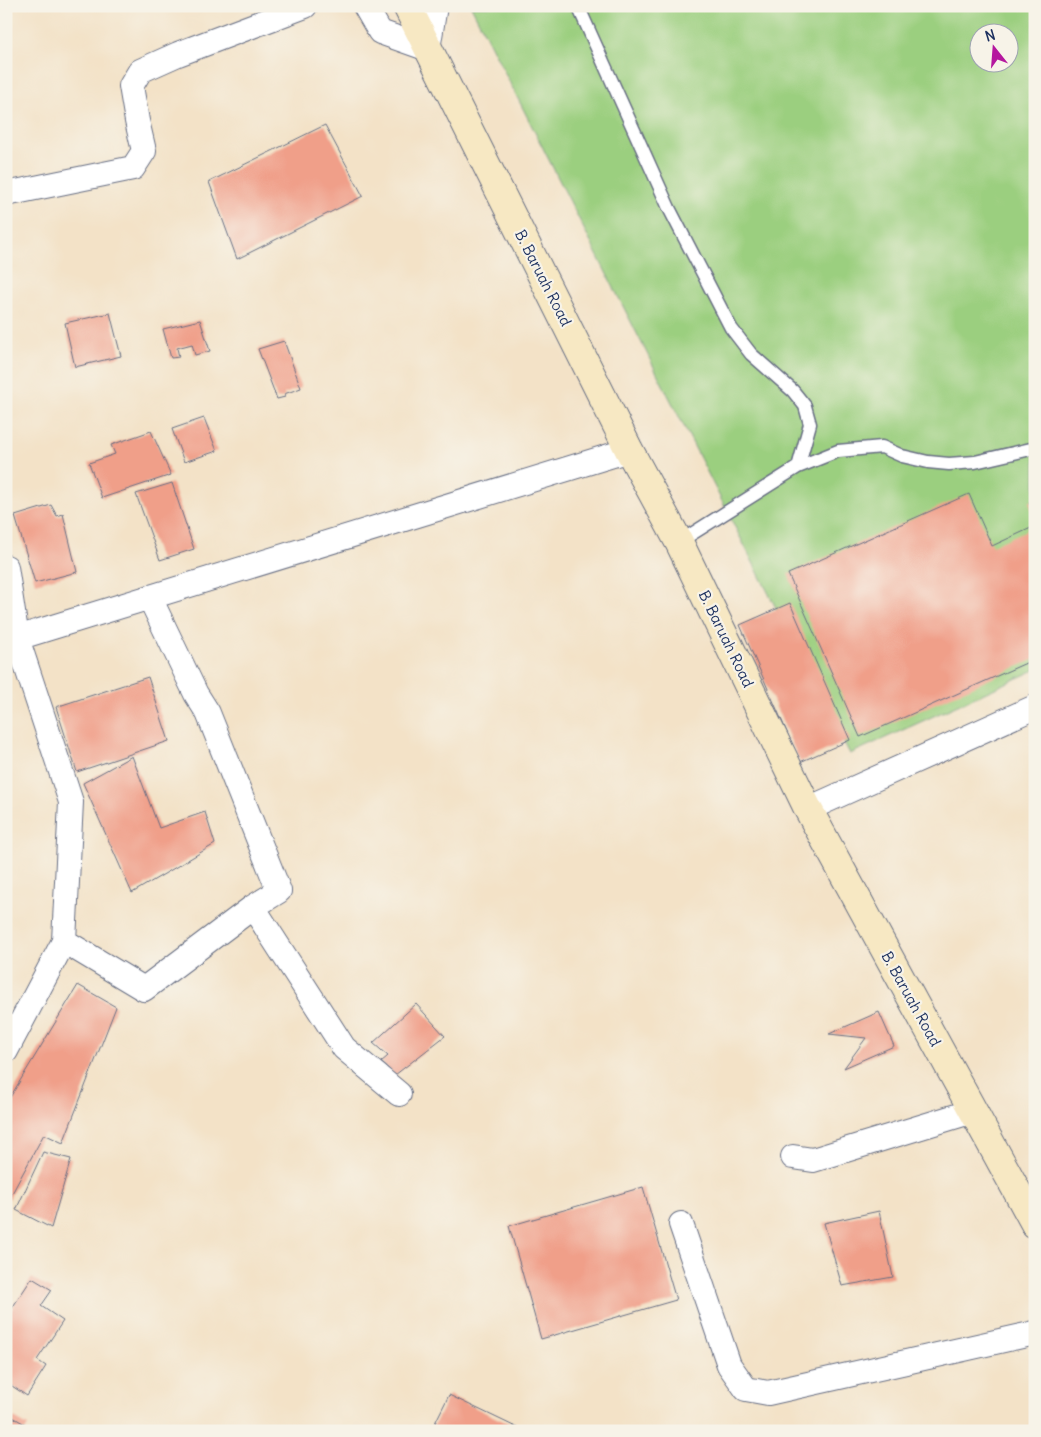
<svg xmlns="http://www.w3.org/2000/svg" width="1041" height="1437" font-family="Delius,sans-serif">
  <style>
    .green { fill: #9bcf7f; stroke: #5b7f6e; fill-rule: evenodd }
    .building { fill: #f09f89 }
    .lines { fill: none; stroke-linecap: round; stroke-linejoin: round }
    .lane-casing { stroke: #676e83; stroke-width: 15 }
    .street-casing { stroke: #676e83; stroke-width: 26 }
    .secondary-casing { stroke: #676e83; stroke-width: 30 }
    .lane { stroke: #fff; stroke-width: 12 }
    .street { stroke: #fff; stroke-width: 24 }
    .secondary { stroke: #f7e8c3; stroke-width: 28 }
    .labels { text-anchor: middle; stroke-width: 4.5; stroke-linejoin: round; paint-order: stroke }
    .street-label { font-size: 15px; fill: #1b2f5e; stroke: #f7f3e8 }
  </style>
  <rect width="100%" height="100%" fill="#f7f3e8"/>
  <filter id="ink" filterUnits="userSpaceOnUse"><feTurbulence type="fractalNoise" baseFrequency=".02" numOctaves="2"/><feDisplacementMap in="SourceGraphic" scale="10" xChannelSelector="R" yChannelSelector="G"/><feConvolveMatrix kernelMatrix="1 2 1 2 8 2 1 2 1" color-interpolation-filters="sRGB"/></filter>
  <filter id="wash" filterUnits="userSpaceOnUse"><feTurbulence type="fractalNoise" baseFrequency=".0096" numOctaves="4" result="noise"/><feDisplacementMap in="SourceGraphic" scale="20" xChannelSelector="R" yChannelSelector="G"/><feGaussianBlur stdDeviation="1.12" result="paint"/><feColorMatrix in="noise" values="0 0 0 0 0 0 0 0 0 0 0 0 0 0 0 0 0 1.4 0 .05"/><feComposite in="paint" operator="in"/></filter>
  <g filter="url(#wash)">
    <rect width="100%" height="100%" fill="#f3e2c7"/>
    <path class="green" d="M471,6H1035V670L850,754ZM978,32H1008V62H978Z"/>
    <g id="blocks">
      <path class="building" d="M325,125L363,196L237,259L209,182Z
        M110,313L121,356L75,367L65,323Z
        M200,320L210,351L195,355L192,344L177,348L179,357L171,358L163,329Z
        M284,341L301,388L284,394L285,397L277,399L258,349Z
        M204,418L217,451L184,462L172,429Z
        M151,431L171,475L102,498L89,463L115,454L111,445Z
        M172,483L194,549L160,560L136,494Z
        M969,494L992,546L1031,528L1035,537V659L860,737L788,574Z
        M1035,500V517L1029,502Z
        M51,505L57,516L63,514L77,572L35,583L15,516Z
        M790,603L850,740L800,762L740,625Z
        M148,677L169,741L77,772L56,707Z
        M132,756L159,828L205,812L215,844L132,893L83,783Z
        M78,985L116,1007L63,1143L44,1134L9,1199L6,1198V1104Z
        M416,1004L445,1036L395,1075L381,1062L388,1056L373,1043Z
        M879,1012L894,1046L844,1068L866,1038L829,1034Z
        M43,1152L71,1159L51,1228L16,1210Z
        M643,1187L676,1300L541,1339L509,1226Z
        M879,1211L893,1277L842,1286L824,1223Z
        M32,1278L52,1290L41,1306L63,1321L37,1360L46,1366L27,1396L6,1382V1317Z
        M449,1395L524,1431H431Z
        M6,1413L28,1426L25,1431H6Z"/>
    </g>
  </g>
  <g filter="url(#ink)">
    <use href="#blocks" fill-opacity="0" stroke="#676e83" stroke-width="1"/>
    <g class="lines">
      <g class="lane-casing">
        <path id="lane" d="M578,6L669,208L731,328L751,354L793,391L805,406L810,424L798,467
          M679,542L798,467L838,451L882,447L902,456L928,462L949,464L975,462L1035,448"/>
      </g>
      <g class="street-casing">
        <path id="street" d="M365,6L380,32L428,49L435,6
          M6,194L133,168L144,151L137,121L131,86L140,71L178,54L305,6
          M6,567L17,638L71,802L64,941L6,1051
          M150,598L196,694L208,713L279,891L253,907
          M6,640L17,638L629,450
          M808,809L1035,707
          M64,941L144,989L253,907L344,1048L399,1094
          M793,1157L813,1160L973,1111
          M681,1224L729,1365L746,1389L768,1393L1035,1333"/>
      </g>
      <g class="secondary-casing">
        <path id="secondary" d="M407,6L629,450L679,542L808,809L1035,1224"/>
      </g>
      <use href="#lane" class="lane"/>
      <use href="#street" class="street"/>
      <use href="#secondary" class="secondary"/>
    </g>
  </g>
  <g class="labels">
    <g class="street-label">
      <text transform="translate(543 278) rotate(63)" y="5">B. Baruah Road</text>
      <text transform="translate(726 639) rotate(64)" y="5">B. Baruah Road</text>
      <text transform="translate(911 999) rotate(61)" y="5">B. Baruah Road</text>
    </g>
  </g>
  <rect width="1041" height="1437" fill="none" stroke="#f7f3e8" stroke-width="25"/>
  <g transform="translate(994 48) rotate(343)"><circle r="24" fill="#f7f3e8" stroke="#9fa5b1"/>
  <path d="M0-4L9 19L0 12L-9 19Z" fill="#b5179e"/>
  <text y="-8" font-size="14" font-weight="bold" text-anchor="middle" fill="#1b2f5e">N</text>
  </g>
</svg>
